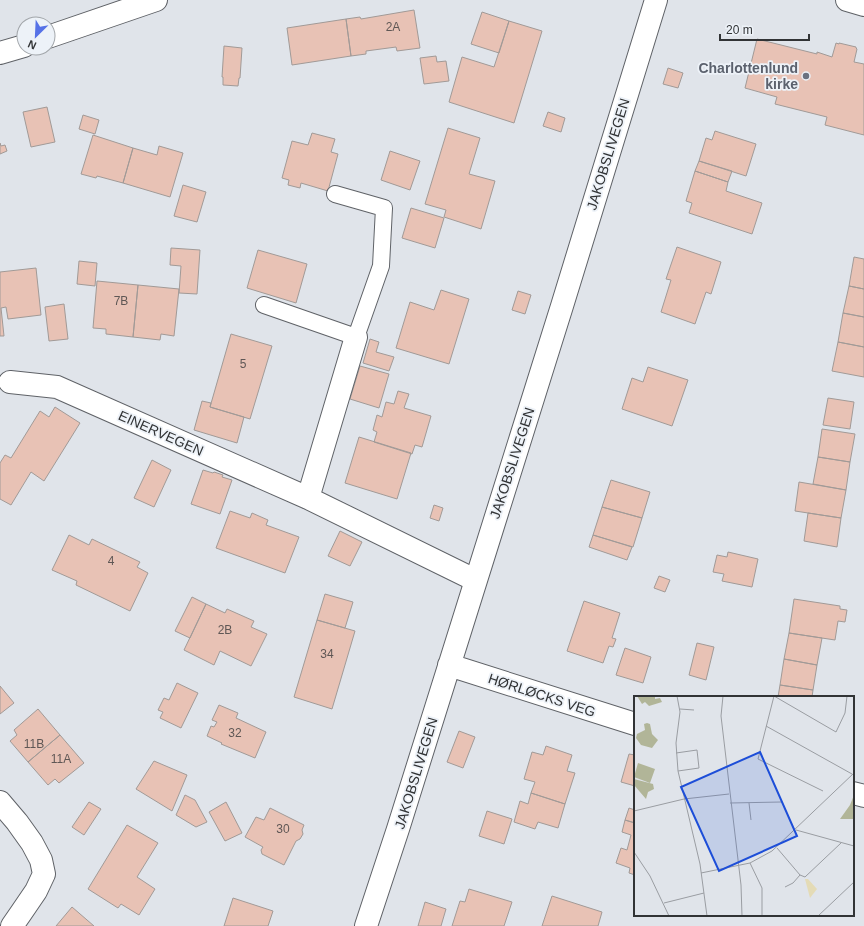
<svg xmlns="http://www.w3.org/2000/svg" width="864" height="926" font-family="Arial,sans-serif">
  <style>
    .building { fill: #e8c2b5; stroke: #a19a97 }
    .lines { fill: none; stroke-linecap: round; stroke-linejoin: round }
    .service-casing { stroke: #5f6267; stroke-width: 18 }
    .minor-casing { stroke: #5f6267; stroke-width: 24 }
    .tertiary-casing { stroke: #5f6267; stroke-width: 24 }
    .service { stroke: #fff; stroke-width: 16 }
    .minor { stroke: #fff; stroke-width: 22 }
    .tertiary { stroke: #fff; stroke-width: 22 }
    .worship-dot { fill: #6b7280; stroke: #edf2f8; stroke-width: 1.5 }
    .labels { text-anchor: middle; stroke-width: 3.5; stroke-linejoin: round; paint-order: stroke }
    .number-label { font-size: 12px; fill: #5f5755 }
    .worship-label { font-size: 14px; font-weight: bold; fill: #5b616d; stroke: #edf2f8; text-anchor: end }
    .street-label { font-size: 14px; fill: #313335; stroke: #edf2f8 }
    .inset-road { fill: none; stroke: #9a9da2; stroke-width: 1 }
    .view { fill: #1d4ed8; fill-opacity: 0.15; stroke: #1d4ed8; stroke-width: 2 }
    .inset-edge { fill: none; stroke: #313335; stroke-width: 2 }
  </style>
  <rect width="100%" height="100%" fill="#e0e4ea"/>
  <path class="building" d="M414,10L420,48L397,51L396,47L366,51V54L351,56L346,19L360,17L361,19Z
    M482,12L509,21L499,53L471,44Z
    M346,19L351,56L292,65L287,28Z
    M509,21L542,31L514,123L449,102L462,57L494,67Z
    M757,39L817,54V52L832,57L836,43L839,44V43L856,47V48L857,49L854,62L864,64V135L825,125L827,117L775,104L777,97L745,88Z
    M224,46L242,48L240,78H239L238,86L223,85V77H222Z
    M436,56L437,62L446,61L449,81L424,84L420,58Z
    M668,68L683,73L678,88L663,84Z
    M47,107L55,142L31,147L23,112Z
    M548,112L565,118L561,132L543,126Z
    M83,115L99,120L95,134L79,129Z
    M448,128L480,138L469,174L495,181L481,229L444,217L446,210L425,204Z
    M715,131L756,144L746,176L699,161L706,138L712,140Z
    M312,133L335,139L331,152L338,154L328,191L301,183L300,188L288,185L289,180L282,178L292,141L308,145Z
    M93,135L133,148L123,183L97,176L96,178L81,174Z
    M0,143L1,146L5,145L7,151L0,154Z
    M159,146L183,153L170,197L123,183L133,148L157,155Z
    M390,151L420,161L410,190L381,180Z
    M699,161L732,171L728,182L695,171Z
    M695,171L728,182L726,191L762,203L752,234L689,213L692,203L686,201Z
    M183,185L206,192L197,222L174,216Z
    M411,208L444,218L435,248L402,238Z
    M677,247L721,262L711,294L706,292L695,324L661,312L671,280L666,279Z
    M171,248L200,250L197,294L179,293L181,266L170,265Z
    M258,250L307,264L296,303L247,288Z
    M854,257L864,259V289L849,286Z
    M79,261L97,263L95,286L77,284Z
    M36,268L41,315L8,319L6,307L1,308L4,336H0V272Z
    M97,281L138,285L133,337L106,334V329L93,328Z
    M138,285L179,289L174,336L161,334L160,340L133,337Z
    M849,286L864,289V317L843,313Z
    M441,290L469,299L449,364L396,348L410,302L434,310Z
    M518,291L531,295L525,314L512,310Z
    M64,304L68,339L49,341L45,307Z
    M843,313L864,317V347L838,342Z
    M231,334L272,346L250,419L210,407Z
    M370,339L379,342L376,352L394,357L389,371L363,363Z
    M838,342L864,347V377L832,371Z
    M360,366L389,374L379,408L350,399Z
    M648,367L688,380L672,426L622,409L632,378L643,382Z
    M398,391L409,394L404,408L431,416L422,447L415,445L412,454L374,442L377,432L373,430L377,415L382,417L386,402L394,404Z
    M828,398L854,402L850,429L823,425Z
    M202,401L211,403L210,407L244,417L237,443L194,430Z
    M55,407L80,423L44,481L31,472L11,505L0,499V463L5,455L11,458L40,411L49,417Z
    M822,429L855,434L850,462L818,457Z
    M359,437L411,453L397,499L345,483Z
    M818,457L850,462L846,490L813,484Z
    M152,460L171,470L154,507L134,498Z
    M203,470L213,473L214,472L223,475L222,477L232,480L220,514L191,504Z
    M611,480L650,492L642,518L602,507Z
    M799,482L846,490L841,518L795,511Z
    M434,505L443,508L439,521L430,518Z
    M602,507L642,518L633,547L593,535Z
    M230,511L250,518L252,513L268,520L266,525L299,537L285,573L216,548Z
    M808,513L841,518L837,547L804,541Z
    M340,531L362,542L350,566L328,556Z
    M69,535L89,545L92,539L140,562L137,567L148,573L130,611L76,585L77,581L52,570Z
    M593,535L632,547L627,560L589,547Z
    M728,552L758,559L752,587L722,581L724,574L713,572L717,555L727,557Z
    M659,576L670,580L665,592L654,588Z
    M325,594L353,602L345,628L317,620Z
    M192,597L206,604L190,638L175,631Z
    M794,599L840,606V609L847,610L845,622L838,621L835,640L789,633Z
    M584,601L620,613L612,638L616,639L613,647L609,646L603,663L567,651Z
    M206,604L225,613L227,609L254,621L251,627L267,634L251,666L220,651L214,665L184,650Z
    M317,620L355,631L332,709L294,697Z
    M789,633L822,638L817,665L784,659Z
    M697,643L714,647L706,680L689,675Z
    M625,648L651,657L643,683L616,675Z
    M784,659L817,665L813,690L780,685Z
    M177,683L198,693L181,728L160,718L163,712L158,710L164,698L169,700Z
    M780,685L813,690L812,697H778Z
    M0,686L14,703L0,714Z
    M219,705L238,713L236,718L266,732L255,758L221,744L222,743L207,736L211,726L214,727L217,722L212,720Z
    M38,709L60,735L28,762L10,741L17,735L14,730Z
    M459,731L475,737L463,768L447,762Z
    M60,735L84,763L59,783L55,779L48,785L28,762Z
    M546,746L572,755L567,771L575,773L565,804L531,793L535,782L524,779L532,752L543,755Z
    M629,754L635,755V786L621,782Z
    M154,761L187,775L172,811L136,789Z
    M531,793L565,804L558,828L538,822L535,829L514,822L520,801L528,804Z
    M185,795L195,800L207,822L196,827L176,815Z
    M89,802L101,809L84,835L72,827Z
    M226,802L242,833L225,841L209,812Z
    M270,808L304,825L302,830L303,834L300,839L296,841L284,865L262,854L261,850L263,847L245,837L256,817L264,820Z
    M629,808L635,810V823L625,820Z
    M487,811L512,819L504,844L479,836Z
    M625,820L635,823V875L629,873L630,868L616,863L621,848L627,850L631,835L622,832Z
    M127,825L158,843L137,877L155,889L139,915L121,904L118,908L88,889Z
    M469,889L512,902L504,926H452L460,901L465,902Z
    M552,896L602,912L598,926H542Z
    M233,898L273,911L268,926H224Z
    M425,902L446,909L441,926H418Z
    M72,907L94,926H56Z"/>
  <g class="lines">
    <g class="service-casing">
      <path id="service" d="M264,305L356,337L381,266L384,208L335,194"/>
    </g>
    <g class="minor-casing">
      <path id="minor" d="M847,0L864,5
        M48,37L156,0
        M0,53L24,46
        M10,382L57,387L308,498L475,580
        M308,498L356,337
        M0,802L17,822L32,843L41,860L44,874L36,891L21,913L12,926"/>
    </g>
    <g class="tertiary-casing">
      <path id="tertiary" d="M449,665L635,724
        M853,793L864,796
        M366,926L398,829L562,306L656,0"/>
    </g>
    <use href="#service" class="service"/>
    <use href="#minor" class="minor"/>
    <use href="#tertiary" class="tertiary"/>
  </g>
  <circle class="worship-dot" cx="806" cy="76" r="4"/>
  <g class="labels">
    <g class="number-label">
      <text x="393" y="31">2A</text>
      <text x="121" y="305">7B</text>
      <text x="243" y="368">5</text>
      <text x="111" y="565">4</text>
      <text x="225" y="634">2B</text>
      <text x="327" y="658">34</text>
      <text x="235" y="737">32</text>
      <text x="34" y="748">11B</text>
      <text x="61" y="763">11A</text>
      <text x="283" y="833">30</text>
    </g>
    <g class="worship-label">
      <text x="798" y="73">Charlottenlund<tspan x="798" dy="16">kirke</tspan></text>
    </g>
    <g class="street-label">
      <text transform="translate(608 154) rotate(-73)" y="5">JAKOBSLIVEGEN</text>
      <text transform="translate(161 433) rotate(24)" y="5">EINERVEGEN</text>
      <text transform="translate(512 463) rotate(-72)" y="5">JAKOBSLIVEGEN</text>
      <text transform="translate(542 695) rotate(18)" y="5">HØRLØCKS VEG</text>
      <text transform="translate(416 773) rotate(-73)" y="5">JAKOBSLIVEGEN</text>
    </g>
  </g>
  <g transform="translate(634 696)">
    <rect width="220" height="220" fill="#e0e4ea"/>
    <path d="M3,0H21V3L26,2L28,6L15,10L11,6L8,8ZM13,27L16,28L18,38L24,44L18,52L7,49L2,42L3,38L11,34L10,28ZM4,67L21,73L16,87L0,81ZM0,83L19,88L20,93L14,96L12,103L0,89ZM220,99V123H206L216,109Z" fill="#b1b598"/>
    <path d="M171,183H174L183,193L176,202Z" fill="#e4dbb6"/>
    <path class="inset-road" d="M43,0L46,16L42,47L44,75L66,168L73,220M89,0L87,20L107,189L108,220M140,0L124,63L189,95M140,0L202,36L211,17L213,0M46,13L60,14M132,30L218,78M42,57L63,54L65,72L44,75M96,107L147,106M115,107L117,124M0,115L50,103L95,98M162,134L220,150M143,152L166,179L171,181L207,147M0,156L16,180L35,220M116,167L128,192V220M67,177L116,167L138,155L220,77M151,191L159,187L166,179M30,207L70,197M184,220L220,186"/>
    <path class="view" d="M126,56L163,140L85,175L47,91Z"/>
    <rect width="220" height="220" class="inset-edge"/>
  </g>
  <g transform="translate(36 36) rotate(204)"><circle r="19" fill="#edf2f8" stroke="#a2a6aa"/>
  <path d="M0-3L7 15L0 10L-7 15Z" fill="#5672e7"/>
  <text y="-6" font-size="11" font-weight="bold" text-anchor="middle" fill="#313335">N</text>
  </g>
  <path d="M720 34v6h89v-6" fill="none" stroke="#313335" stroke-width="2"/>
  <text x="726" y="34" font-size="12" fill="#313335" stroke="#edf2f8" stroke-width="3" paint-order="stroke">20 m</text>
</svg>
